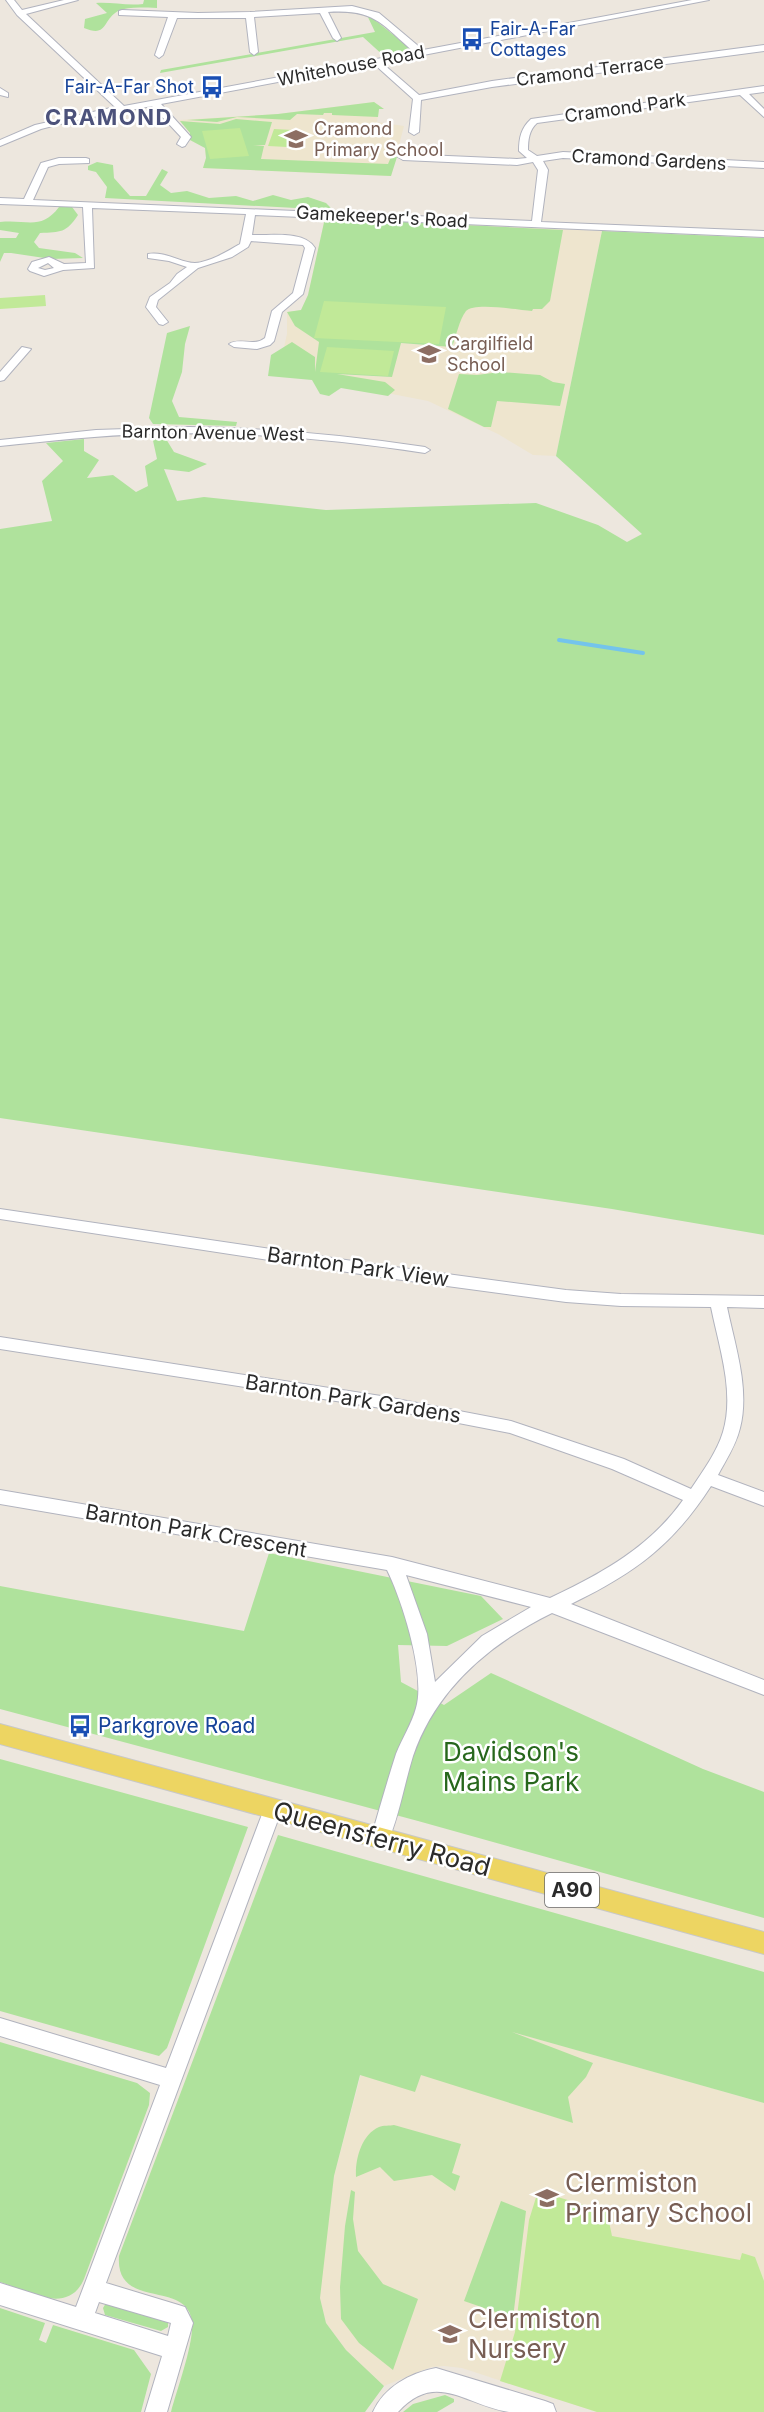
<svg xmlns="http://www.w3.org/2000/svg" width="764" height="2412" font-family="Inter,sans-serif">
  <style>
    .education { fill: #eee5ce }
    .green { fill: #afe29c }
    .pitch { fill: #c1e998 }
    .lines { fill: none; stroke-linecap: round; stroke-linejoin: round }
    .stream { stroke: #74c4ec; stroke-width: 4 }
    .minor-casing { stroke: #b1b3be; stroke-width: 2 }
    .major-casing { stroke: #c8c8c8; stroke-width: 2 }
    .minor { fill: #fff; fill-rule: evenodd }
    .major { fill: #edd562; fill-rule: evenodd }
    .labels { text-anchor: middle; stroke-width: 5; stroke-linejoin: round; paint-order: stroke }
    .far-transit-label { font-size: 18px; fill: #164399; stroke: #fff; text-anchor: start }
    .far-street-label { font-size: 18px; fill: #2b2b2b; stroke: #fff }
    .far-education-label { font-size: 18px; fill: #785e54; stroke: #fff; text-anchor: start }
    .shield { fill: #fff; stroke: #6b6b6b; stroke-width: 1.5 }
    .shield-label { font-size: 20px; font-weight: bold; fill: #2b2b2b }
    .street-label { font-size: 21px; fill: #2b2b2b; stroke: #fff }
    .transit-label { font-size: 21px; fill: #164399; stroke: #fff; text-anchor: start }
    .far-district-label { font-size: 22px; font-weight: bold; letter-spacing: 1.5px; fill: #4c527b; stroke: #fff }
    .near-park-label { font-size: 26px; fill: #27671c; stroke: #fff }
    .near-street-label { font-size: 26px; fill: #2b2b2b; stroke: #fff }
    .near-education-label { font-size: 26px; fill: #785e54; stroke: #fff; text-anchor: start }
  </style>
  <rect width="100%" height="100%" fill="#ede7de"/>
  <path class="education" d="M374,102L384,109H379L377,122L404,126L391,176L203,168L206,158L205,148L190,140V133L179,120L278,114Z
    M325,218L602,231L556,456L533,455L498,434L428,401L315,379L278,374L287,334V312L301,310L308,295Z
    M382,1995L764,2103V2412H597L462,2368L444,2366L431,2367L384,2386L346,2350L326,2323L320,2298L321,2272L334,2176Z"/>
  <path class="green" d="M144,0H157V8C145,8 129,6 118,11C102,20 108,38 84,28L85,19L107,13L96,3C112,2 127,6 143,4Z
    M366,13L410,48L409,51L385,57L363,37L160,73L161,70L375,32Z
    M374,102L384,109H379L378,117L332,115V113H324L323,115L297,114L290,120L237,117L217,122L187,120L278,114Z
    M236,119L272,122L265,145H253L264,146L261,159L388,164L391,157H397L391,176L203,168L206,158L205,148L190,140V133L180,121L220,124Z
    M97,162L113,165L114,178L130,196H146L162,169L168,172L160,185L171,193L187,191L209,198L236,196L253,201L273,195L291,200L308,197L326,203L333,210L105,198L107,187L96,172L88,170V166Z
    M59,207H72L78,215C66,233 61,232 40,233L34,242L39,248L75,253L83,258L51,259L11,253H4L0,262V238H16L19,233L0,230V222C27,219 41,231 59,207Z
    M325,218L563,230L550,301L542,309H533L532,311C519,310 474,302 466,311C459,320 456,337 452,347L401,343L392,377L337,374L385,382L395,390L388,396L341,388L329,396L320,394L312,380L268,376L271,355L292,342L315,357V372L319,342L295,326L287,312L301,310L308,295Z
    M602,231L764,238V1235L612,1209L0,1118V529L52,521L42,481L63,461L46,443L84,439V451L99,460L87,478L113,475L136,492L148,486L145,466L157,459L152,436L163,434L174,452L207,464L189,472L164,469L177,501L204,497L326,510L536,503L598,525L627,542L642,534L556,456Z
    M190,326L185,344L182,372L172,401L179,417L237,422L236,426L153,424L149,418L167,333Z
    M500,372L540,375L553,382L565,384L560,406L497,401L491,427H484L448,409L459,374L477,375Z
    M269,1553L481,1596L503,1619L447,1646L398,1645L401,1682L444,1705L491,1673L703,1769L764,1792V1918L418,1821L0,1709V1586L244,1631Z
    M0,1759L248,1827L167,2048L159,2056L0,2011Z
    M278,1835L764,1972V2103L512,2032L593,2063L586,2077L568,2097L573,2123L421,2075L415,2092L360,2075L334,2176L320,2298L326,2323L346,2350L384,2386L365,2412H171C177,2389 194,2344 192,2322C188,2279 115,2311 119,2256Z
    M0,2042L137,2083L150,2093L149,2105L84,2279C68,2316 28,2291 0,2282Z
    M394,2125L461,2144L452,2173L460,2176L455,2191L432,2175L394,2181L380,2167L356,2177C355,2160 361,2135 379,2127C383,2125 390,2126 394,2125Z
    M351,2190L355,2192L353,2219L358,2251L383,2284L418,2299L393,2370L359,2343L341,2319L340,2287L345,2226Z
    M501,2201L526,2211L513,2318L464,2301Z
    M106,2303L168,2322V2327L161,2331L105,2315L103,2308Z
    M0,2308L45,2323L39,2340L46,2343L53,2325L134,2350L151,2374L141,2412H0Z
    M445,2395L454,2399V2402L437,2412H403L413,2404Z"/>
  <path class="pitch" d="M240,128L249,156L210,159L202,131Z
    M274,129L293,130L287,147L268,146Z
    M45,295L46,306L0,309V298Z
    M324,301L446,307L439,344L314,338Z
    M327,347L394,351L388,376L320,372Z
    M538,2191L607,2212L612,2236L740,2260L742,2253L755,2257L764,2281V2412H597L500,2381L515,2332L529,2220Z"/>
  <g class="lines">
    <path class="stream" d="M559,640L643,653"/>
    <g class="minor-casing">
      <path id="minor" d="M6,0H14L22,10L64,0H78L26,14L124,106L414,52C381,24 375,9 328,12L341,38L337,41L333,38L320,13L254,17L258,52L254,55L250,52L246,18H177L163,55L159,58L155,55L168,17L119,15V11L122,10L198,13L250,12L352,6L379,13L423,50L692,0H709L382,63L419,95L492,81L764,45V51L492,87L421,100L419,132L414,135L409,132L413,99L374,64L161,104L191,137L185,146L182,147L177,144L181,137L152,106L72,121L41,129L0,146V140L35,125L115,107L17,15Z
        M764,86V92L749,94L764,109V117L740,95L537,123C529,130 528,140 528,150L537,156L563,152L764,162V168L563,158L543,161L548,170L541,222L764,231V237L255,215L252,235C270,236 304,230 315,248L303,294L282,312L274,341L270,345L257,349L234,347L229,344C240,337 254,347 265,338L272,311L293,293L305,248L303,245L251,241L248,247L232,257L198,268L158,300L156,307L168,322L163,325L159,324L146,307L150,297L170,283L177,274L187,267L169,261L148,258V254C166,251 181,263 195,263C210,262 228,251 240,244L246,214L92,208L94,268L63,270L44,276L30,271L28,269L32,262L49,257L64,264L86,263L83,207L0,204V198L24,199L41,163L59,158H86L89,159V163L59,164L48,167L33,200L532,221L538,170L533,162L517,165L403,160L398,157L403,154L517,159L527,158L519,151C519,138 521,128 531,119ZM48,263L54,268L45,270L38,268Z
        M0,88L8,93V97L0,95Z
        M22,347L31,349L4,380L0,381V372Z
        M189,427C268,428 346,435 425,447L430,450L425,453C334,439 243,431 151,434C100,435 50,441 0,446V440L96,430Z
        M0,1209L380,1265L566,1290L621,1294L764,1296V1308L727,1307C735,1346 750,1389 740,1428C736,1445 726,1460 718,1475L764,1492V1506L711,1486C673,1545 635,1573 571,1604L764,1680V1695L552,1613C489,1644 436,1689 413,1756C404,1785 399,1817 387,1844L380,1846L373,1844L371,1838C379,1810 387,1782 396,1754C402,1739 412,1723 416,1708C426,1675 402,1600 387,1570L0,1504V1490L392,1557L550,1598C601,1574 650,1547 683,1500L612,1469L510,1433L381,1408L0,1349V1337L381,1396L511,1421L624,1459L691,1489C703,1471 717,1452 723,1432C735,1392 719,1347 711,1307L621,1306L566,1302L380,1277L0,1219ZM406,1575L531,1607L482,1636L435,1682L427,1634Z
        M273,1801L279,1803L282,1809L106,2283L185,2307L193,2323L167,2412H145L162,2356L0,2305V2283L76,2307L160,2085L0,2036V2018L166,2068L264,1809L267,1803ZM99,2302L171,2323L168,2336L95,2313Z
        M436,2368L545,2401L553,2404L556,2412C541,2412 524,2412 509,2412C465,2405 436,2370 398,2412H373C384,2387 410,2373 436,2368Z"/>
    </g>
    <g class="major-casing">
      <path id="major" d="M0,1724L764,1932V1954L0,1744Z"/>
    </g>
    <use href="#minor" class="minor"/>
    <use href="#major" class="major"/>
  </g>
  <defs>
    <g id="bus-bare" transform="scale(1.8)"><path d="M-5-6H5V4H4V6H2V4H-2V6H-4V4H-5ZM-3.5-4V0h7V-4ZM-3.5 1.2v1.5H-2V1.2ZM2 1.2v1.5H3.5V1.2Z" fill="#1a4fb4" stroke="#fff" stroke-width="2.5" paint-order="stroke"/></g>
    <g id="school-bare" transform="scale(1.8)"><path d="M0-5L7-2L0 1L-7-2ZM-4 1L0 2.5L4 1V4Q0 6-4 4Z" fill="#8d6e63" stroke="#fff" stroke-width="2.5" paint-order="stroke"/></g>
  </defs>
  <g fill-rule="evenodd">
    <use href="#bus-bare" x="472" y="39"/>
    <use href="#bus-bare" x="212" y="87"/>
    <use href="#school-bare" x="296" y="139"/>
    <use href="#school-bare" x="429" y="354"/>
    <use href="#bus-bare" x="80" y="1726"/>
    <use href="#school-bare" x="547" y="2198"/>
    <use href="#school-bare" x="450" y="2334"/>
  </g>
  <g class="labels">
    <g class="far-transit-label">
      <text x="490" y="35">Fair-A-Far<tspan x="490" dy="21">Cottages</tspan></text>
      <text x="194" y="93" text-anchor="end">Fair-A-Far Shot</text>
    </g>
    <g class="far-street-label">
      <text transform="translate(351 66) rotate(-11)" y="6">Whitehouse Road</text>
      <text transform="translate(590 71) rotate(-7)" y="6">Cramond Terrace</text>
      <text transform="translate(625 108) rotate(-8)" y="6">Cramond Park</text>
      <text transform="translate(649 160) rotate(3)" y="6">Cramond Gardens</text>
      <text transform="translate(382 217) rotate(3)" y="6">Gamekeeper's Road</text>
      <text transform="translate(213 433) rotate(1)" y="6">Barnton Avenue West</text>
    </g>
    <g class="far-education-label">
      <text x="314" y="135">Cramond<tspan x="314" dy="21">Primary School</tspan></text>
      <text x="447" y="350">Cargilfield<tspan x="447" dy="21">School</tspan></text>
    </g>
    <rect class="shield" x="545" y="1873" width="54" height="34" rx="4.5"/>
    <g class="shield-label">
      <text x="572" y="1897">A90</text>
    </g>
    <g class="street-label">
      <text transform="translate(358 1267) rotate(8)" y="7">Barnton Park View</text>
      <text transform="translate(353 1399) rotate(9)" y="7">Barnton Park Gardens</text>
      <text transform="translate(196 1531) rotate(10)" y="7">Barnton Park Crescent</text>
    </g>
    <g class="transit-label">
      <text x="98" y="1733">Parkgrove Road</text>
    </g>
    <g class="far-district-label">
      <text x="109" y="125">CRAMOND</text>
    </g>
    <g class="near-park-label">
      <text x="511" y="1761">Davidson's<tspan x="511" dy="30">Mains Park</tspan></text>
    </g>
    <g class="near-street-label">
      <text transform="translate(382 1839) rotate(15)" y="9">Queensferry Road</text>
    </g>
    <g class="near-education-label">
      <text x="565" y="2192">Clermiston<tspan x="565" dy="30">Primary School</tspan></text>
      <text x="468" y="2328">Clermiston<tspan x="468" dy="30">Nursery</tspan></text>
    </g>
  </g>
</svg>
